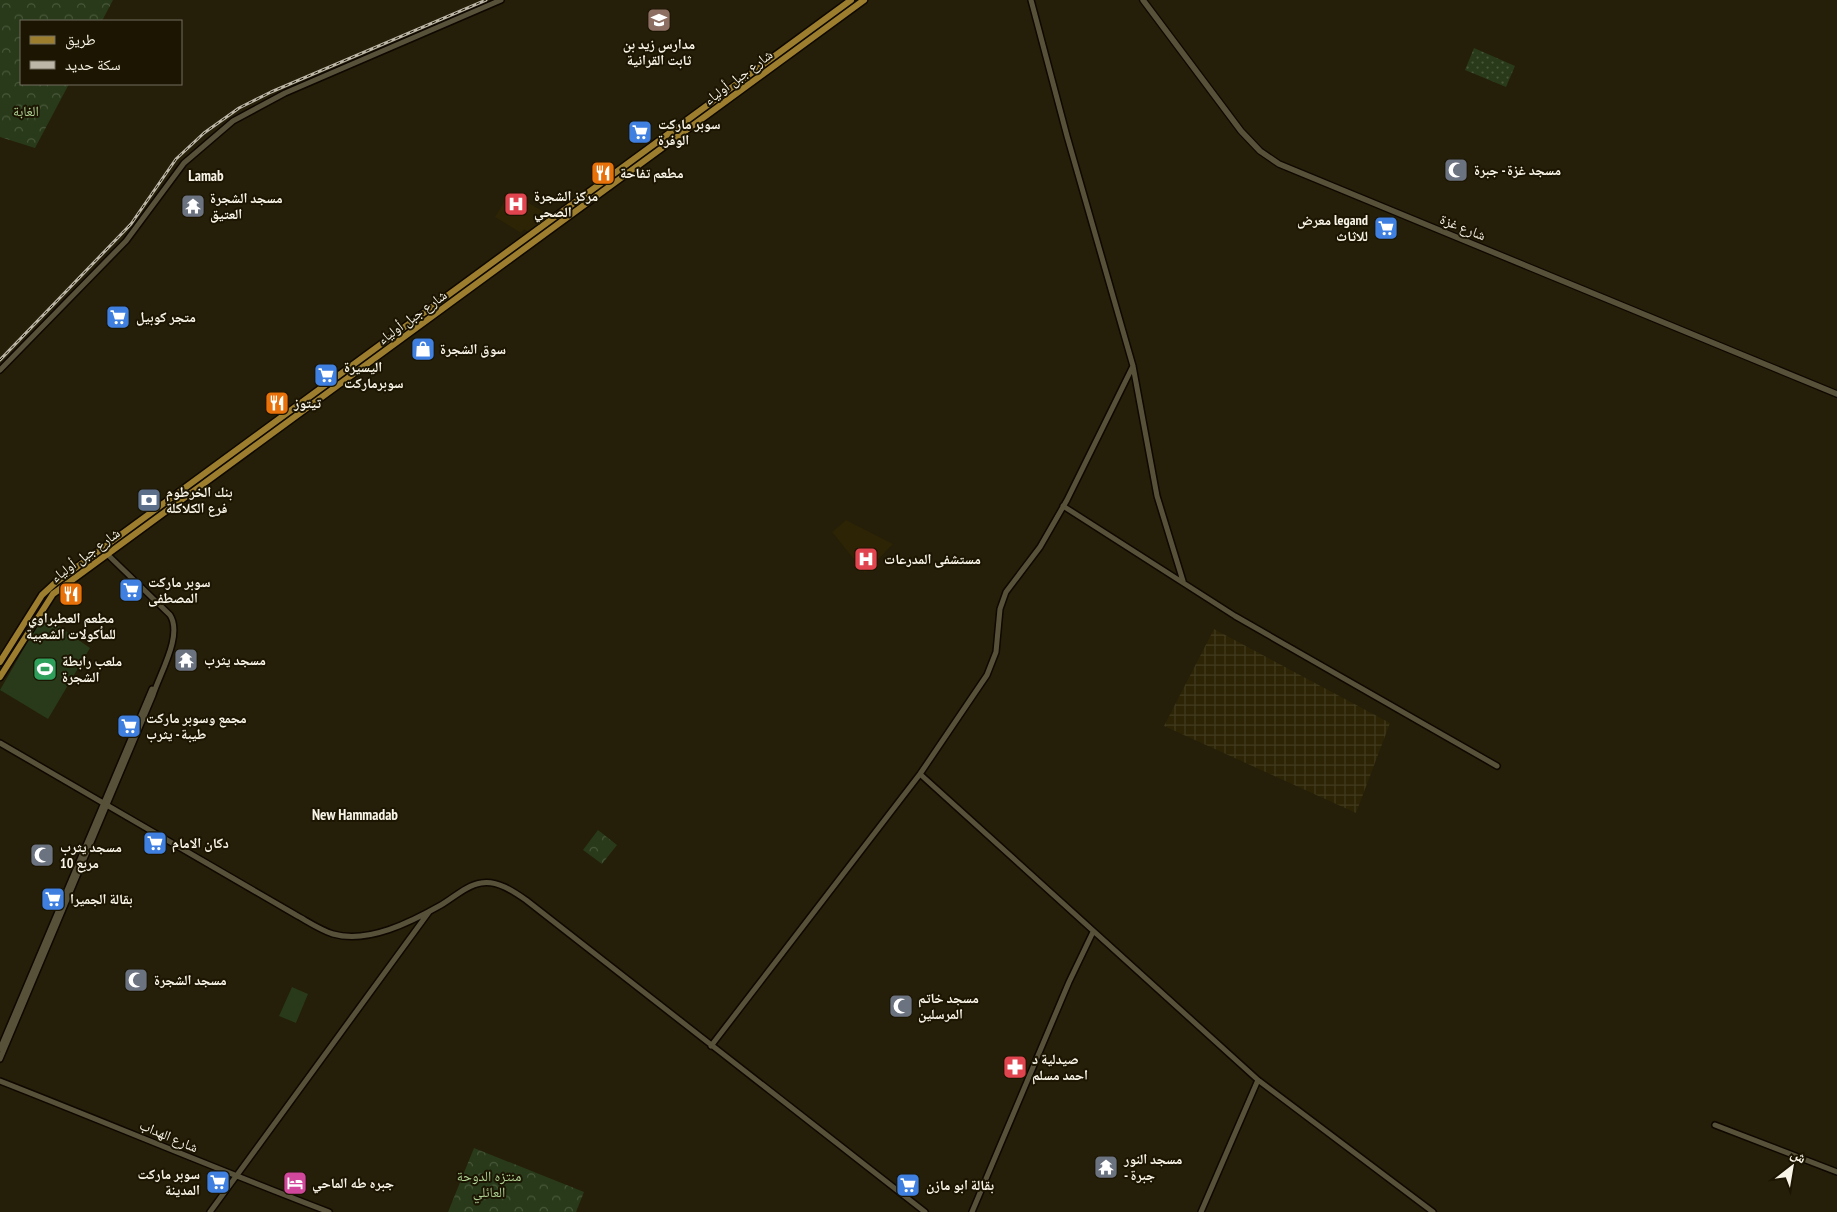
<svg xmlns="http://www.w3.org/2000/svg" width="1837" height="1212" font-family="'PT Sans Narrow','Noto Naskh Arabic',sans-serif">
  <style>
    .built { fill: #2d2406 }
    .industrial { fill: url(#industrial-grid) }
    .grass { fill: url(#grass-dots) }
    .forest { fill: url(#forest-crowns) }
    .pitch { fill: #283a19 }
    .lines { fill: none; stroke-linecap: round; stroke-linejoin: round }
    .tertiary-casing { stroke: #0e0800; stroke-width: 8 }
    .secondary-casing { stroke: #0e0800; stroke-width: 8 }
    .primary-casing { stroke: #0e0800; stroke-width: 9 }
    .tertiary { stroke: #58513a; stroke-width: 5 }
    .secondary { stroke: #58513a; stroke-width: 5.5 }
    .primary { stroke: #9c7e2e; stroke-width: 6 }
    .rail-casing { stroke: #bbb6a7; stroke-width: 3 }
    .rail { stroke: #1b1502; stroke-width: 1; stroke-dasharray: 4; stroke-linecap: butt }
    .labels { text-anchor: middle; stroke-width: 4; stroke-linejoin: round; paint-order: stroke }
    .poi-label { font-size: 14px; font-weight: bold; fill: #f8f4e7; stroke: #1b1502; text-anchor: start }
    .street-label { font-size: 14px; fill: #f8f4e7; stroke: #1b1502 }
    .park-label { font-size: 14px; fill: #b0d496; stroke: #1b1502 }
    .neighbourhood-label { font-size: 15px; font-weight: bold; fill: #f8f4e7; stroke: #1b1502 }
  </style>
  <defs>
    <pattern id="industrial-grid" width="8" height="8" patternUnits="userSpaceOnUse" patternTransform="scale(1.25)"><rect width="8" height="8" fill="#2d2406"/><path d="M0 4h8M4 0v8" fill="none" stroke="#423a1e"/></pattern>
    <pattern id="grass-dots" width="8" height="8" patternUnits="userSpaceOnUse" patternTransform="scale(1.25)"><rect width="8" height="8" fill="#283a19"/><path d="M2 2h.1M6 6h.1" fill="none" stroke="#48573a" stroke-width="1.8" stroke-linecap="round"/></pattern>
    <pattern id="forest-crowns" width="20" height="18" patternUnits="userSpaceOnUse" patternTransform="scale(1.25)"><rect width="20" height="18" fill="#283a19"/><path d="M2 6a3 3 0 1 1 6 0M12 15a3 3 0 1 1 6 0" fill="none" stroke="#48573a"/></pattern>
  </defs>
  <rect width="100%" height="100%" fill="#251e08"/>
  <path class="built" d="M510,192L551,216L528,232L524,229L521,233L495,217Z
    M846,520L893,544L865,573L832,532Z"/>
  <path class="industrial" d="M1214,629L1390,723L1356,813L1164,726Z"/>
  <path class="grass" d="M1474,48L1515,66L1506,87L1465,70Z"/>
  <path class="forest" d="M0,0H113L102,21H21V84H69L35,148L0,137Z
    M598,830L617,845L602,864L583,850Z
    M474,1148L584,1192L576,1212H448Z"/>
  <path class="pitch" d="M43,615L90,648L48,719L0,690Z
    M292,987L308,994L296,1023L279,1016Z"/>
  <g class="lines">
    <g class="tertiary-casing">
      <path id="tertiary" d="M1031,0L1067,136L1133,366L1157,496L1183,581
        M0,370L126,241L184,163L233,121L285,93L501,0
        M1063,506L1235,616L1497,766
        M0,743L296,915C307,921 320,930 333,934C368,944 411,922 441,905C453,898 467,885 481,883C497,880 513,891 526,900L925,1212
        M920,774L1258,1080L1433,1212
        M711,1046L920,774L987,675L996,652L1000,609L1006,592L1040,547L1067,500L1133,366
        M0,1049L152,689
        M0,1059L153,695C160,673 183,635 170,615L106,553
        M0,1081C110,1124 219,1170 329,1212
        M1715,1125L1837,1172
        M210,1212L429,912
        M972,1212L1069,982L1093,932
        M1201,1212L1258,1080"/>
    </g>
    <g class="secondary-casing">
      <path id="secondary" d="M1143,0L1241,131L1260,151L1279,164L1837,394"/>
    </g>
    <g class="primary-casing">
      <path id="primary" d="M0,662L42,595L55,583L851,0
        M0,677L53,594L864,0"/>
    </g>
    <use href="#tertiary" class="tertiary"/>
    <use href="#secondary" class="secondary"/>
    <use href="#primary" class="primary"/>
    <g class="rail-casing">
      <path id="rail" d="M0,360L131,224L176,159L204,133L239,108L271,92L486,0"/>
    </g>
    <use href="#rail" class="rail"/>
  </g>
  <defs>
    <g id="school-square" transform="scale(1.25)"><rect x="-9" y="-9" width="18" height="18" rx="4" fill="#8d6e63" stroke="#1b1502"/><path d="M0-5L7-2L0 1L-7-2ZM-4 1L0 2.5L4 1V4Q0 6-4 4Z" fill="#fff"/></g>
    <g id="supermarket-square" transform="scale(1.25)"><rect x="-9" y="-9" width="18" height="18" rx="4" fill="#3f7fe0" stroke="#1b1502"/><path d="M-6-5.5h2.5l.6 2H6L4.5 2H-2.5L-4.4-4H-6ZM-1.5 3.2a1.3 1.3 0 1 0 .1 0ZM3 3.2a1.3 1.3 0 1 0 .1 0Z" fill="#fff"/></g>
    <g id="mosque-square" transform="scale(1.25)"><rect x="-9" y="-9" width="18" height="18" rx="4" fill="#6b7280" stroke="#1b1502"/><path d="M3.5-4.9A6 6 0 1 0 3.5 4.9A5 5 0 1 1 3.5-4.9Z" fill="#fff"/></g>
    <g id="restaurant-square" transform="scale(1.25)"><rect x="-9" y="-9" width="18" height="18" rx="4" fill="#e8710a" stroke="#1b1502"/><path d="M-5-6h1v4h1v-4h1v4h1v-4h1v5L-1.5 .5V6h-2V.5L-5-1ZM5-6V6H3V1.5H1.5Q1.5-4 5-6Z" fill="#fff"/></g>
    <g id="hospital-square" transform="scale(1.25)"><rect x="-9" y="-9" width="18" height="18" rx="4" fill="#e0444e" stroke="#1b1502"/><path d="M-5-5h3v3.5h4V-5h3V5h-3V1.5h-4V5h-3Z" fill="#fff"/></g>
    <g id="temple-square" transform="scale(1.25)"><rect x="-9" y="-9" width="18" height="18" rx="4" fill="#6b7280" stroke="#1b1502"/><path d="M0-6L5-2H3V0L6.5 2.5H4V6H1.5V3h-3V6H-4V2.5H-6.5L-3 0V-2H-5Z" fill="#fff"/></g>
    <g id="shop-square" transform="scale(1.25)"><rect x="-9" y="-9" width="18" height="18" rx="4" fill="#3f7fe0" stroke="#1b1502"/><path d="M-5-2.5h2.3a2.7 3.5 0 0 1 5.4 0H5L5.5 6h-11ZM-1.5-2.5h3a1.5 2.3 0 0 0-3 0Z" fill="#fff"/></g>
    <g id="bank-square" transform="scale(1.25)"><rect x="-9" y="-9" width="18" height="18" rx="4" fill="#5c6f8a" stroke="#1b1502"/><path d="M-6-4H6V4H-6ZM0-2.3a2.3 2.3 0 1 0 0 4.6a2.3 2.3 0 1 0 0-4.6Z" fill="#fff"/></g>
    <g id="stadium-square" transform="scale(1.25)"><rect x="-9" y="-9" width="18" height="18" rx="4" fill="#2e9e5b" stroke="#1b1502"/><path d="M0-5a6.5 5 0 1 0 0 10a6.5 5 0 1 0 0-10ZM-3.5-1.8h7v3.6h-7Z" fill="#fff"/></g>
    <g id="pharmacy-square" transform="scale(1.25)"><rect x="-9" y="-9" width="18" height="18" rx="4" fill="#e0444e" stroke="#1b1502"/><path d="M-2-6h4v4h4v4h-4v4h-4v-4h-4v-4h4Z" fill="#fff"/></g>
    <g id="hotel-square" transform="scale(1.25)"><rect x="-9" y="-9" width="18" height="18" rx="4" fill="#d1479c" stroke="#1b1502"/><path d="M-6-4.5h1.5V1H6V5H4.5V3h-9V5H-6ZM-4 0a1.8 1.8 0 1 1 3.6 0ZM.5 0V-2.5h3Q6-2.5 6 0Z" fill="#fff"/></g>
  </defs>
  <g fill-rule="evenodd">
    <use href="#school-square" x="659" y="20"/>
    <use href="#supermarket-square" x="640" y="132"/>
    <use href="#mosque-square" x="1456" y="170"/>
    <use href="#restaurant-square" x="603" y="173"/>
    <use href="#hospital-square" x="516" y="204"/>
    <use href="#temple-square" x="193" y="206"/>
    <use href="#supermarket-square" x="1386" y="228"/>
    <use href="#supermarket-square" x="118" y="317"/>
    <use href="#shop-square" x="423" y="349"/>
    <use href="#supermarket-square" x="326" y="375"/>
    <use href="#restaurant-square" x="277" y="403"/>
    <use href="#bank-square" x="149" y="500"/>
    <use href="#hospital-square" x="866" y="559"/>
    <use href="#supermarket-square" x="131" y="590"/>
    <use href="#restaurant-square" x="71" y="594"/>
    <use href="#temple-square" x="186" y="660"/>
    <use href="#stadium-square" x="45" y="669"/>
    <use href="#supermarket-square" x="129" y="726"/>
    <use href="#supermarket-square" x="155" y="843"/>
    <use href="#mosque-square" x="42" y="855"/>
    <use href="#supermarket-square" x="53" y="899"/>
    <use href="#mosque-square" x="136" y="980"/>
    <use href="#mosque-square" x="901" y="1006"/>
    <use href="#pharmacy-square" x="1015" y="1067"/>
    <use href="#temple-square" x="1106" y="1167"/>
    <use href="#supermarket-square" x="218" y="1182"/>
    <use href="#hotel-square" x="295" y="1183"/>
    <use href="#supermarket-square" x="908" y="1185"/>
  </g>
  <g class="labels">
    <g class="poi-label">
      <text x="659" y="49" text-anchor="middle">مدارس زيد بن<tspan x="659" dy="16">ثابت القرانية</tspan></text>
      <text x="658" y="129">سوبر ماركت<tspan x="658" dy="16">الوفرة</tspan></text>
      <text x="1474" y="175">مسجد غزة - جبرة</text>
      <text x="620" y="178">مطعم تفاحة</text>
      <text x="534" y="201">مركز الشجرة<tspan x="534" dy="16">الصحي</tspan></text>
      <text x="210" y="203">مسجد الشجرة<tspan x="210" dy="16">العتيق</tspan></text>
      <text x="1368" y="225" text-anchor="end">معرض legand<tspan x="1368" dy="16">للاثاث</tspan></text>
      <text x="136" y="322">متجر كوبيل</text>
      <text x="440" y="354">سوق الشجرة</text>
      <text x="344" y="372">اليسيرة<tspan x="344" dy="16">سوبرماركت</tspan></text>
      <text x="294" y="408">تيتوز</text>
      <text x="166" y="497">بنك الخرطوم<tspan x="166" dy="16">فرع الكلاكلة</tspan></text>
      <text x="884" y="564">مستشفى المدرعات</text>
      <text x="148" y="587">سوبر ماركت<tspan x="148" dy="16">المصطفى</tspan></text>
      <text x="71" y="623" text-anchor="middle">مطعم العطبراوي<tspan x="71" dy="16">للمأكولات الشعبية</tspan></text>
      <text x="204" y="665">مسجد يثرب</text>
      <text x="62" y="666">ملعب رابطة<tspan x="62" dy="16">الشجرة</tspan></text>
      <text x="146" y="723">مجمع وسوبر ماركت<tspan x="146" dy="16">طيبة - يثرب</tspan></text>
      <text x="172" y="848">دكان الامام</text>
      <text x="60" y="852">مسجد يثرب<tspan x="60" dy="16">مربع 10</tspan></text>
      <text x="70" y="904">بقالة الجميرا</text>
      <text x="154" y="985">مسجد الشجرة</text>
      <text x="918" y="1003">مسجد خاتم<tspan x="918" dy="16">المرسلين</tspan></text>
      <text x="1032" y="1064">صيدلية د<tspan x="1032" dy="16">احمد مسلم</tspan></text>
      <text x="1124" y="1164">مسجد النور<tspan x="1124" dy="16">- جبرة</tspan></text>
      <text x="200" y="1179" text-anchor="end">سوبر ماركت<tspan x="200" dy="16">المدينة</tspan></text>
      <text x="312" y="1188">جبره طه الماحي</text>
      <text x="926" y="1190">بقالة ابو مازن</text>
    </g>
    <g class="street-label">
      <text transform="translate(738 77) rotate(-37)" y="5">شارع جبل أولياء</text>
      <text transform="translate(1463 227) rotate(22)" y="5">شارع غزة</text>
      <text transform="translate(412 317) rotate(-36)" y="5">شارع جبل أولياء</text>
      <text transform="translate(85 555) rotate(-36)" y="5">شارع جبل أولياء</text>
      <text transform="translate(169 1136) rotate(23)" y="5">شارع الهداب</text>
    </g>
    <g class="park-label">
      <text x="26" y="116">الغابة</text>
      <text x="489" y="1181">منتزه الدوحة<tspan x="489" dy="16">العائلي</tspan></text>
    </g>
    <g class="neighbourhood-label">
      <text x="206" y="181">Lamab</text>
      <text x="355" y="820">New Hammadab</text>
    </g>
  </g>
  <rect x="20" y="20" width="162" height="65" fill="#1b1502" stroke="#736e5e"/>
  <rect x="30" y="36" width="25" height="8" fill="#9c7e2e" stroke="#736e5e"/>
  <text x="65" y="45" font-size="15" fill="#f8f4e7">طريق</text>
  <rect x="30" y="61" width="25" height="8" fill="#bbb6a7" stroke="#736e5e"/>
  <text x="65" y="70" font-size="15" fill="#f8f4e7">سكة حديد</text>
  <g transform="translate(1792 1167) rotate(31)" stroke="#1b1502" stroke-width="4" paint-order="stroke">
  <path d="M0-4L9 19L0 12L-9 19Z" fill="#f8f4e7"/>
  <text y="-8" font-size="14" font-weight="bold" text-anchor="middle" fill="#f8f4e7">ش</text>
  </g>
</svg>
